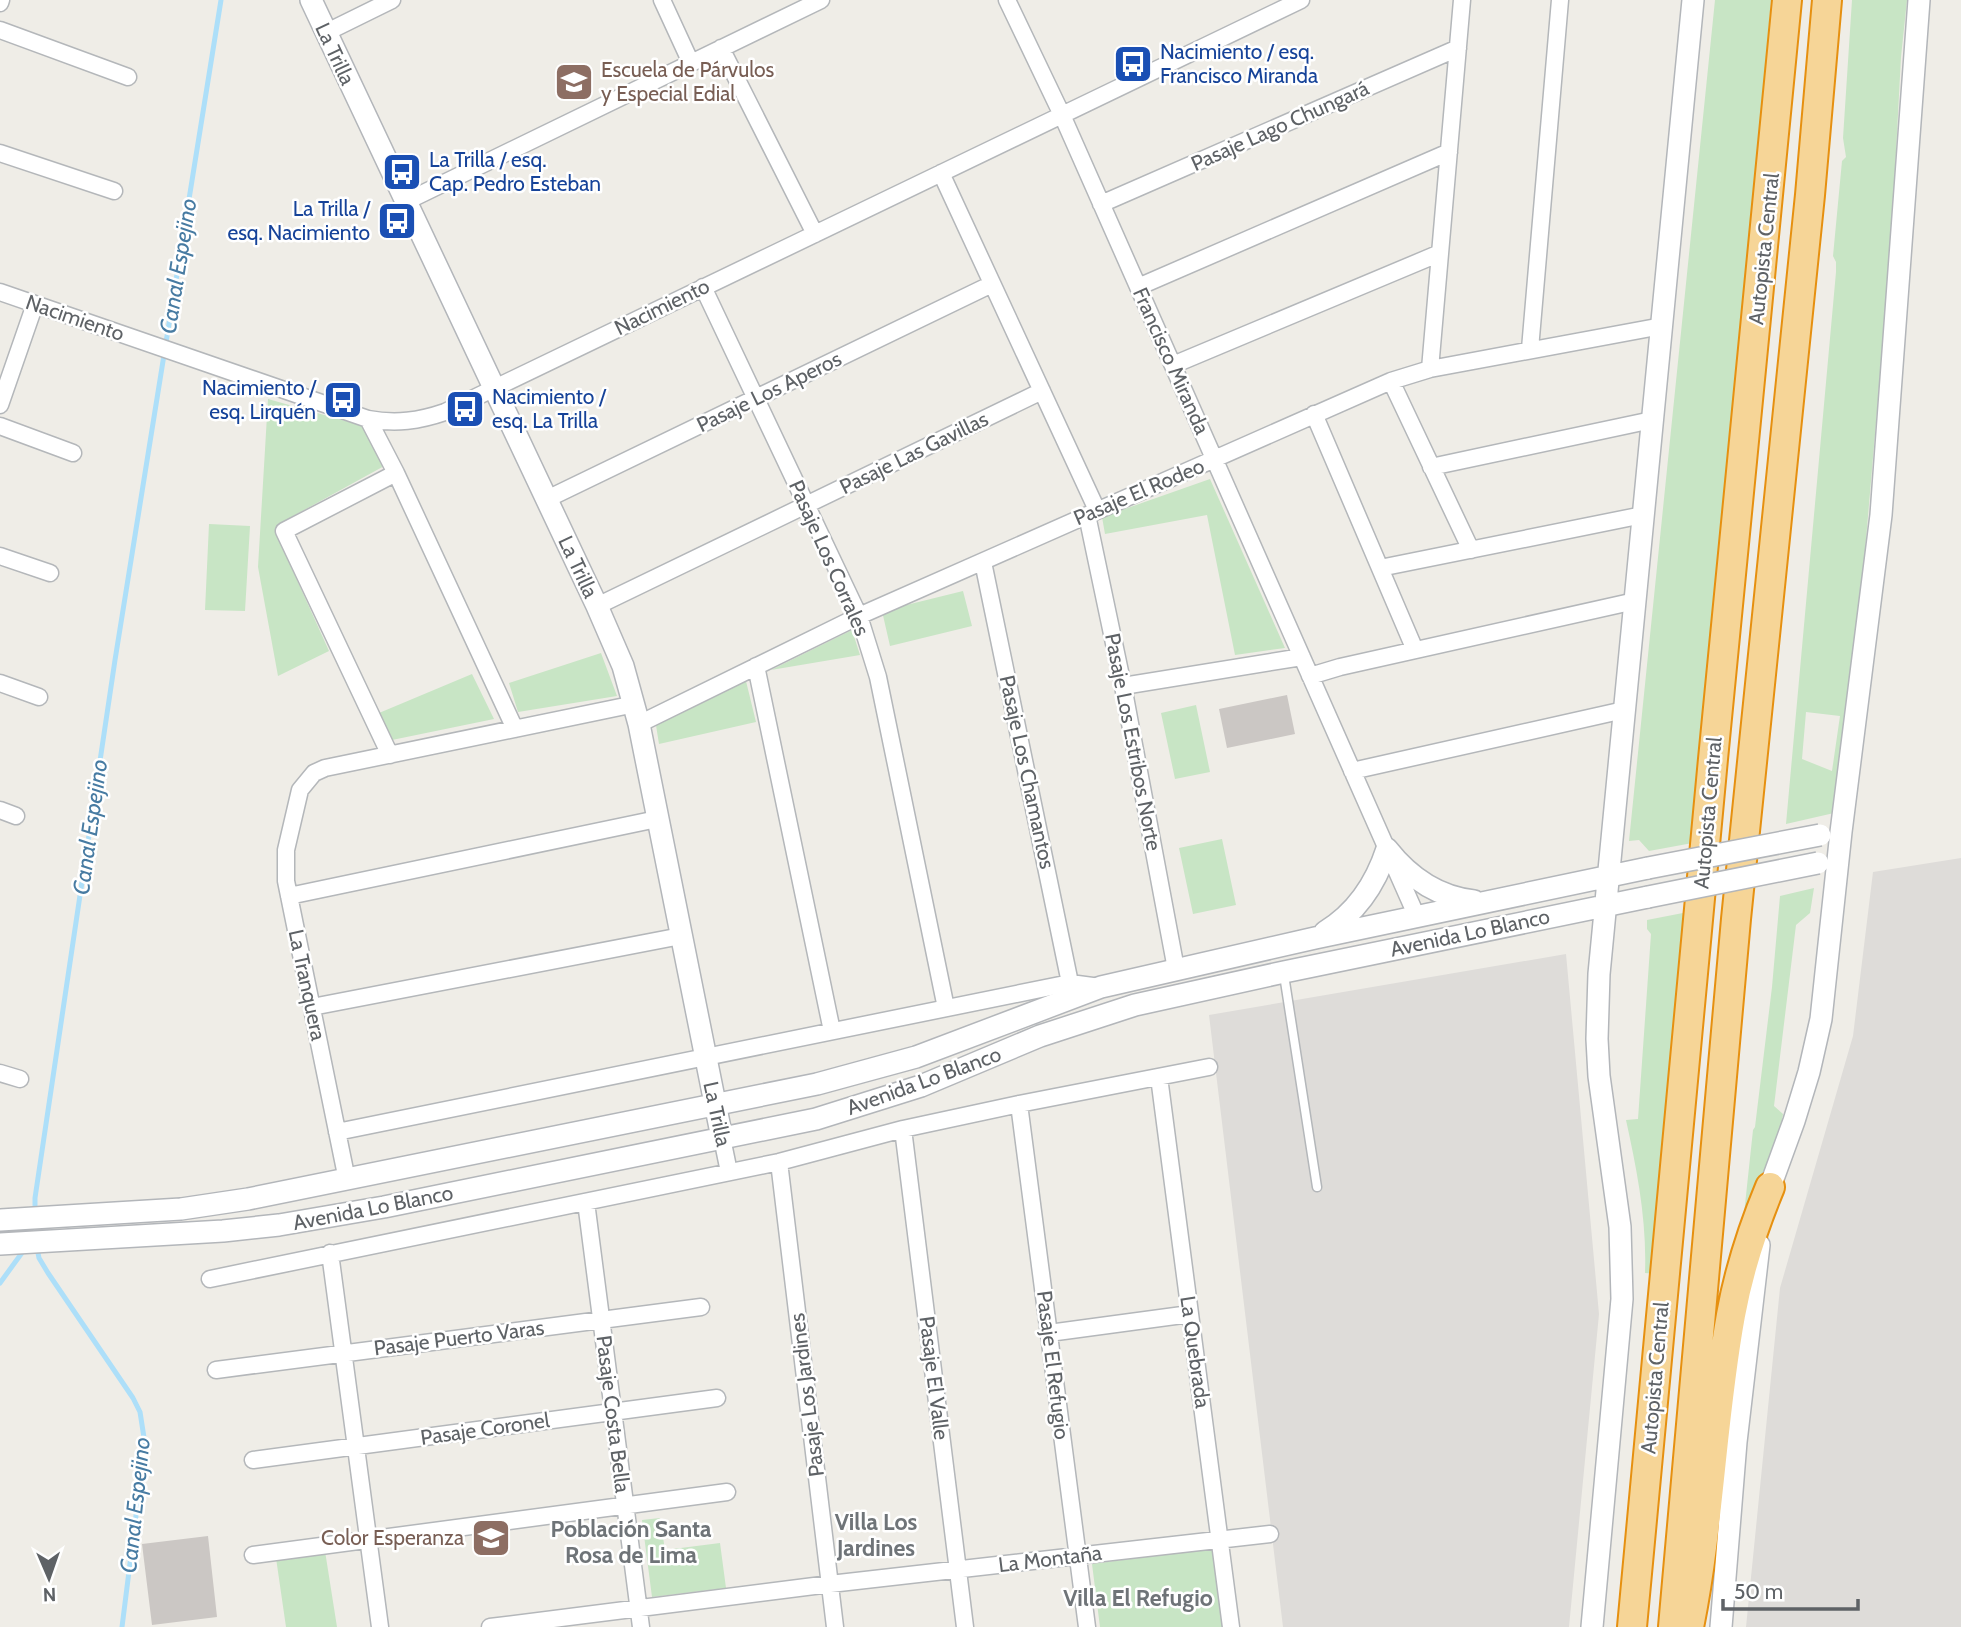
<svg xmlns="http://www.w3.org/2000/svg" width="1961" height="1627" font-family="Cabin,sans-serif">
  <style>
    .industrial { fill: #dedcd9 }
    .green { fill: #c8e5c5; fill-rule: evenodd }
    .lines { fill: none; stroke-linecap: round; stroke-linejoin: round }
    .stream { stroke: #addff9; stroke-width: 5 }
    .building { fill: #cbc7c4 }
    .lane-casing { stroke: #b4b7ba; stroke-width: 11 }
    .street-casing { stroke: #b4b7ba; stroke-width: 19 }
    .secondary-casing { stroke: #b3b6ba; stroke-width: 24 }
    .highway-casing { stroke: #e69010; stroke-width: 32 }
    .lane { stroke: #fff; stroke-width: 8 }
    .street { stroke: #fff; stroke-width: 16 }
    .secondary { stroke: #fff; stroke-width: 21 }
    .highway { stroke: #f6d597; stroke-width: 28 }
    .secondary-bridge-casing { stroke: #b3b6ba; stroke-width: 24; stroke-linecap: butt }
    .secondary-bridge { stroke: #fff; stroke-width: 21 }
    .labels { text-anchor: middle; stroke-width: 5; stroke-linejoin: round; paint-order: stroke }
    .transit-label { font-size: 21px; fill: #164399; stroke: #fff; text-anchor: start }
    .street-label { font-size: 21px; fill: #5e6266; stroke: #fff }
    .education-label { font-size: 21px; fill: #785e54; stroke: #fff; text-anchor: start }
    .water-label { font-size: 23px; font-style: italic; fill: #477ba2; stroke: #fff }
    .neighbourhood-label { font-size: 23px; font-weight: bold; fill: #6f7478; stroke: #fff }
  </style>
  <rect width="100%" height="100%" fill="#efede7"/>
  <path class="industrial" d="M1961,858V1627H1746L1780,1288L1853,1036L1873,872Z
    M1566,954L1599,1314L1569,1627H1283L1209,1015Z"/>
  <path class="green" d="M1715,0H1771L1698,842L1649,851L1639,840L1629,841Z
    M1852,0H1907L1901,57L1891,247L1861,598L1834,813L1786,824L1836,272V262L1833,256L1842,161L1846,157L1843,138ZM1806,712L1840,716L1832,771L1802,759Z
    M268,399L363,426L386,465L286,520L279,540L329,651L278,676L258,567Z
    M1210,479L1285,648L1235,655L1207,515L1105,534L1102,517Z
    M209,524L250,526L245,611L205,610Z
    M963,591L972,626L890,646L882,611Z
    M852,630L860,655L771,670Z
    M601,653L617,696L518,712L509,683Z
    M472,674L494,719L392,740L379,713Z
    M745,677L756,722L659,744L655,719Z
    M1196,705L1210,772L1175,779L1161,713Z
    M1222,839L1236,905L1193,914L1179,848Z
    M1814,888L1810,913L1796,925L1774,1106L1783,1114L1778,1150L1754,1221L1744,1214L1753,1130L1755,1127L1772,987L1780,896Z
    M1688,912L1657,1274L1645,1273C1647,1221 1637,1170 1626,1120L1638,1119L1651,934L1647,929V920Z
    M660,1518L665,1550L720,1543L726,1588L652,1597L642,1520Z
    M1214,1548L1224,1627H1100L1092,1564Z
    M325,1551L337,1627H286L276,1558Z"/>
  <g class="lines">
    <path class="stream" d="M35,1214V1198L115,660L221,0
      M37,1248L39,1258L48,1273L133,1398L140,1412L145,1444L122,1627
      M0,1283L24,1250"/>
  </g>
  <path class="building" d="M1287,695L1295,734L1227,748L1219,709Z
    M208,1536L217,1617L152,1625L142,1544Z"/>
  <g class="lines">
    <g class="lane-casing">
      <path id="lane" d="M1284,975L1317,1187"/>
    </g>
    <g class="street-casing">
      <path id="street" d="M662,0L691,63
        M1007,0L1062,115L1417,917
        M0,3L1,0
        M0,30L128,77
        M325,33L392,0
        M721,48L815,234
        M0,153L114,191
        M941,173L1097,510
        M405,202L821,0
        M1101,204L1458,48
        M703,287L859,616L878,677L946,1008
        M1138,287L1449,152
        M0,292L368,419C396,424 419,421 445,412L1301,0
        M1530,349L1560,0
        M1173,365L1440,253
        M1430,369L1462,0
        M1391,381L1471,550
        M0,405L35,304
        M1314,414L1415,650
        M368,419L396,473L515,729
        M0,426L73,453
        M1431,467L1652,420
        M547,499L992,284
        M1087,515L1123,686L1176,969
        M0,556L50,573
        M983,562L1070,983
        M1380,568L1643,515
        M597,606L1042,391
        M756,666L832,1031
        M1310,676L1340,667L1635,601
        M0,683L39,697
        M1123,686L1302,657
        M639,724L859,616L1391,381L1430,369L1662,326
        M390,755L284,531L396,473
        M1352,771L1624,710
        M0,810L16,816
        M289,896L657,819
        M312,1007L681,936
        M0,1073L20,1079
        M1159,1077L1231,1627
        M1019,1104L1087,1627
        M903,1129L965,1627
        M337,1132L1070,983L1100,987
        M722,1138L729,1172
        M779,1162L835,1627
        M347,1180L286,881V850L300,790L314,773L325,768L635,704
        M586,1202L641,1627
        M330,1253L380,1627
        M210,1279L779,1162L903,1129L1019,1104L1209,1067
        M1049,1333L1190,1314
        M216,1370L701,1307
        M253,1460L717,1398
        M253,1555L727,1492
        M490,1627L830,1584L1270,1534"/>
    </g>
    <g class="secondary-casing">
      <path id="secondary" d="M311,0L597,606L623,666L639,724L722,1138
        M1387,849C1409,877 1437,897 1474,901
        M1325,932C1356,913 1376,883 1387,849
        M1767,1199L1770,1187L1794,1121L1809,1072L1821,1019L1841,832L1881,515L1919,0
        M0,1220L181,1209L248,1199L817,1084L916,1057L1101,987L1315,938L1648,868
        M0,1244L223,1231L279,1225L384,1207L816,1119L921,1086L1040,1036L1135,1005L1284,972L1648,897
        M1592,1627L1622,1299L1620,1227L1599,1076L1597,1039L1599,974L1693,0
        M1721,1627L1736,1442L1759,1245"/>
    </g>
    <g class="highway-casing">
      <path id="highway" d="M1632,1627L1713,759L1787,0
        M1673,1627L1736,919L1810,195L1827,0
        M1689,1627C1710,1524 1712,1418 1731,1315C1739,1271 1753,1228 1770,1187"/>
    </g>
    <use href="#lane" class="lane"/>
    <use href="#street" class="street"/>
    <use href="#secondary" class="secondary"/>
    <use href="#highway" class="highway"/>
    <g class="secondary-bridge-casing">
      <path id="secondary-bridge" d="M1648,868L1820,835
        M1648,897L1818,863"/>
    </g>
    <use href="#secondary-bridge" class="secondary-bridge"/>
  </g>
  <defs>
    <g id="bus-square" transform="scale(2.0125)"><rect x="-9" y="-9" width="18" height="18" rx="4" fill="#1a4fb4" stroke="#fff"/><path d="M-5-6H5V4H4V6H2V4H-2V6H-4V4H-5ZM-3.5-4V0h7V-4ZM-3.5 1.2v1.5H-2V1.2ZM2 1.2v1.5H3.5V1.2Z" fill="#fff"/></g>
    <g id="school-square" transform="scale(2.0125)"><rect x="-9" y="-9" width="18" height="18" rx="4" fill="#8d6e63" stroke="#fff"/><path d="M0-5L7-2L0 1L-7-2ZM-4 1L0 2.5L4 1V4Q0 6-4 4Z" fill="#fff"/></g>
  </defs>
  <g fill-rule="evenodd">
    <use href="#bus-square" x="1133" y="64"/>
    <use href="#school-square" x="574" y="82"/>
    <use href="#bus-square" x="402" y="172"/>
    <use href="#bus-square" x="397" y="221"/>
    <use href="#bus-square" x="343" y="400"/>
    <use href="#bus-square" x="465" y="409"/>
    <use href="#school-square" x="491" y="1538"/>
  </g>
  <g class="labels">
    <g class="transit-label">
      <text x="1160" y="59">Nacimiento / esq.<tspan x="1160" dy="24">Francisco Miranda</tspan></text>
      <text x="429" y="167">La Trilla / esq.<tspan x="429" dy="24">Cap. Pedro Esteban</tspan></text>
      <text x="370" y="216" text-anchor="end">La Trilla /<tspan x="370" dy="24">esq. Nacimiento</tspan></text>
      <text x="316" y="395" text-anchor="end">Nacimiento /<tspan x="316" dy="24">esq. Lirquén</tspan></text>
      <text x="492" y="404">Nacimiento /<tspan x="492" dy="24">esq. La Trilla</tspan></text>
    </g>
    <g class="street-label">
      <text transform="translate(335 54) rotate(65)" y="7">La Trilla</text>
      <text transform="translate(1280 126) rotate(-24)" y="7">Pasaje Lago Chungará</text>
      <text transform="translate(1764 249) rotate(-84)" y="7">Autopista Central</text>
      <text transform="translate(662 307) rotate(-26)" y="7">Nacimiento</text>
      <text transform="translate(75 318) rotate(19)" y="7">Nacimiento</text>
      <text transform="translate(1171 361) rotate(66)" y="7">Francisco Miranda</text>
      <text transform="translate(769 392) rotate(-26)" y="7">Pasaje Los Aperos</text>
      <text transform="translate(914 453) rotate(-26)" y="7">Pasaje Las Gavillas</text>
      <text transform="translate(1139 492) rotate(-23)" y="7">Pasaje El Rodeo</text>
      <text transform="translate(829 558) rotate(66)" y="7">Pasaje Los Corrales</text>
      <text transform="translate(578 567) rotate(65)" y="7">La Trilla</text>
      <text transform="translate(1133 742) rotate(79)" y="7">Pasaje Los Estribos Norte</text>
      <text transform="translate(1027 772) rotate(78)" y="7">Pasaje Los Chamantos</text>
      <text transform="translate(1708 813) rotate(-85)" y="7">Autopista Central</text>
      <text transform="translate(1470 933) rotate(-12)" y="7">Avenida Lo Blanco</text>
      <text transform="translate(307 985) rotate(78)" y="7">La Tranquera</text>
      <text transform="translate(924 1081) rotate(-20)" y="7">Avenida Lo Blanco</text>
      <text transform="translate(717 1114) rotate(78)" y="7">La Trilla</text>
      <text transform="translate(373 1208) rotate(-11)" y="7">Avenida Lo Blanco</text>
      <text transform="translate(459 1338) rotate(-7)" y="7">Pasaje Puerto Varas</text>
      <text transform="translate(1195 1352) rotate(82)" y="7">La Quebrada</text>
      <text transform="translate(1053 1365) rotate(83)" y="7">Pasaje El Refugio</text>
      <text transform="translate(934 1378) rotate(83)" y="7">Pasaje El Valle</text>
      <text transform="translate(1655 1378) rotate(-85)" y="7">Autopista Central</text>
      <text transform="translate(807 1395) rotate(-97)" y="7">Pasaje Los Jardines</text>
      <text transform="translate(613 1414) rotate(83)" y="7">Pasaje Costa Bella</text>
      <text transform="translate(485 1429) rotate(-8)" y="7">Pasaje Coronel</text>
      <text transform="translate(1050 1559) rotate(-7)" y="7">La Montaña</text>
    </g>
    <g class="education-label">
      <text x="601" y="77">Escuela de Párvulos<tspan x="601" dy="24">y Especial Edial</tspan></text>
      <text x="464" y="1545" text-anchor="end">Color Esperanza</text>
    </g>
    <g class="water-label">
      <text transform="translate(178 266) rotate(-81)" y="8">Canal Espejino</text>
      <text transform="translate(90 827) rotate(-82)" y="8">Canal Espejino</text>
      <text transform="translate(135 1505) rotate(-84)" y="8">Canal Espejino</text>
    </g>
    <g class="neighbourhood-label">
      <text x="876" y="1530">Villa Los<tspan x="876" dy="26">Jardines</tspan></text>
      <text x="631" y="1537">Población Santa<tspan x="631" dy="26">Rosa de Lima</tspan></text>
      <text x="1138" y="1606">Villa El Refugio</text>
    </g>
  </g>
  <g transform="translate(49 1578) rotate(178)" stroke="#ffffff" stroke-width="5" paint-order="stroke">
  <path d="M0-5L12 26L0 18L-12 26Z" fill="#5e6266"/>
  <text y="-10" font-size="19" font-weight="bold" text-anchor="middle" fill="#5e6266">N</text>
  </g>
  <path d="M1723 1599v10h135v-10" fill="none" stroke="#5e6266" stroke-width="3.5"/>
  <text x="1734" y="1599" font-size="21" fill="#5e6266" stroke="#ffffff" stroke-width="5" paint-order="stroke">50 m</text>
</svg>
